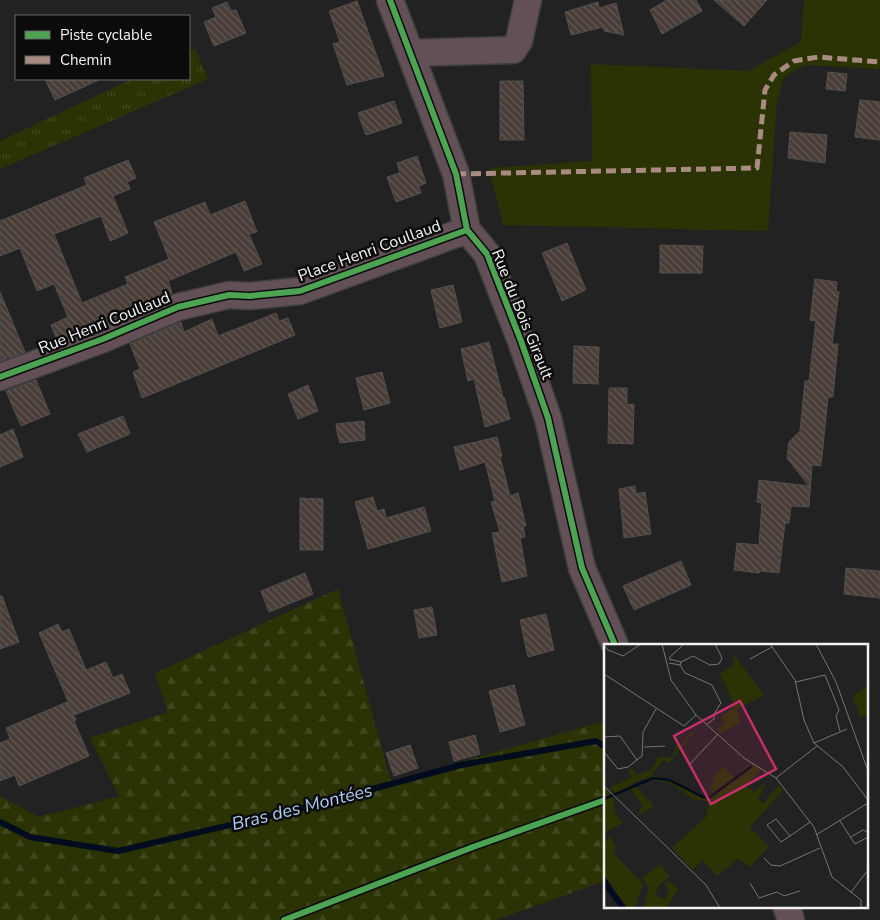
<svg xmlns="http://www.w3.org/2000/svg" width="880" height="920" font-family="'Nunito Sans',sans-serif">
  <style>
    .green { fill: #2b3305 }
    .forest { fill: url(#forest-firs) }
    .park { fill: url(#park-tufts) }
    .lines { fill: none; stroke-linecap: round; stroke-linejoin: round }
    .stream { stroke: #030b1e; stroke-width: 6 }
    .building { fill: url(#building-back-hatch); stroke: #505050 }
    .minor-casing { stroke: #3f3f3f; stroke-width: 29 }
    .minor { stroke: #625056; stroke-width: 26 }
    .quiet { stroke: #a88b81; stroke-width: 5; stroke-dasharray: 10 5; stroke-linecap: butt }
    .cycleway-casing { stroke: #0c0b0c; stroke-width: 9 }
    .cycleway { stroke: #4ca352; stroke-width: 6 }
    .labels { text-anchor: middle; stroke-width: 5; stroke-linejoin: round; paint-order: stroke }
    .street-label { font-size: 16px; fill: #f4f3f4; stroke: #0c0b0c }
    .water-label { font-size: 18px; font-style: italic; fill: #adccf2; stroke: #0c0b0c }
    .inset-river { fill: none; stroke: #030b1e; stroke-width: 2.5 }
    .inset-road { fill: none; stroke: #767676; stroke-width: 1 }
    .view { fill: #c72e6a; fill-opacity: 0.15; stroke: #c72e6a; stroke-width: 2.5 }
    .inset-edge { fill: none; stroke: #f4f3f4; stroke-width: 2.5 }
  </style>
  <defs>
    <pattern id="forest-firs" width="22" height="20" patternUnits="userSpaceOnUse" patternTransform="scale(1.25)"><rect width="22" height="20" fill="#2b3305"/><path d="M5 1l3.5 6h-7zM16 11l3.5 6h-7z" fill="#40471e"/></pattern>
    <pattern id="park-tufts" width="24" height="20" patternUnits="userSpaceOnUse" patternTransform="scale(1.25)"><rect width="24" height="20" fill="#2b3305"/><path d="M3 7l-1-3M5 7V3M7 7l1-3M15 17l-1-3M17 17v-4M19 17l1-3" fill="none" stroke="#40471e"/></pattern>
    <pattern id="building-back-hatch" width="6" height="6" patternUnits="userSpaceOnUse" patternTransform="scale(1.25)"><rect width="6" height="6" fill="#493d37"/><path d="M-1 5l2 2M0 0l6 6M5-1l2 2" fill="none" stroke="#645a55"/></pattern>
  </defs>
  <rect width="100%" height="100%" fill="#222"/>
  <path class="green" d="M804,0H880V69L805,65L784,77L777,102L768,231L503,225L489,168L592,161L591,64L748,71L801,42Z"/>
  <path class="forest" d="M338,589L391,782L605,721V881L495,920H0V796L39,817L119,796L90,738L168,712L155,673Z"/>
  <path class="park" d="M195,49L208,79L0,169V141L132,79H189V52Z"/>
  <g class="lines">
    <path class="stream" d="M0,822L30,837L118,851L299,809L461,765L596,741L605,747"/>
  </g>
  <path class="building" d="M667,0H696L702,11L662,34L650,10Z
    M714,0H767L744,26Z
    M357,1L384,76L347,85L333,44L340,42L329,11Z
    M227,2L231,11L236,10L246,33L214,46L204,22L216,17L212,8Z
    M598,2L599,8L616,3L624,35L604,31L603,27L571,35L565,12Z
    M828,72L847,74L845,91L826,89Z
    M45,79H101L55,100Z
    M500,81H523L524,140H500Z
    M860,100L880,102V140L855,137Z
    M394,101L402,123L366,135L358,113Z
    M790,132L827,135L825,163L788,158Z
    M417,156L426,183L419,186L421,193L396,202L387,177L400,173L397,163Z
    M128,160L136,178L127,182L130,189L113,196L128,233L110,241L101,216L54,234L82,303L128,284L125,277L169,259L154,222L205,202L210,215L245,201L257,232L249,234L262,264L244,271L236,252L168,281L172,293L170,294L97,325L57,340L51,325L68,317L54,284L37,291L20,248L0,256V221L87,185L84,178Z
    M567,243L586,290L562,301L542,253Z
    M660,245L703,246L702,273H660Z
    M815,279L837,282L836,291L839,292L832,344H838L833,397H828L821,466L812,465L809,507L791,506L789,523H785L779,573L760,571L759,573L734,570L737,543L759,545L762,503L757,502L759,480L809,486L787,458L789,442L800,431L805,381H809L816,321L810,320Z
    M453,285L462,322L440,328L431,290Z
    M0,292L25,352L0,361Z
    M276,313L279,321L288,318L295,335L142,398L133,372L140,369L130,344L181,322L184,332L212,319L218,336Z
    M489,342L503,398L504,397L510,419L485,427L474,379L468,381L461,349Z
    M574,346L599,347L598,384L573,383Z
    M382,372L390,403L364,410L356,378Z
    M36,380L50,414L21,426L6,391Z
    M308,385L318,411L298,419L288,394Z
    M609,388H627V405L634,404L633,444L608,443Z
    M123,416L130,434L87,452L78,434Z
    M364,421L365,440L340,443L337,432L336,424Z
    M13,429L23,457L0,467V435Z
    M497,437L502,456L500,457L510,496L518,493L526,526H523L525,537L520,538L527,576L502,582L492,533L500,532L491,502L495,501L485,462L460,470L454,447Z
    M635,486L636,494L645,492L651,534L624,538L619,489Z
    M373,497L377,511L384,509L386,518L424,507L431,531L368,549L355,502Z
    M300,498L323,499V550H300Z
    M681,561L691,585L634,610L623,586Z
    M846,568L880,571V598L844,594Z
    M305,573L313,594L269,612L261,591Z
    M0,596H2L19,642L0,649Z
    M432,607L437,635L419,638L414,610Z
    M546,614L554,650L528,657L520,620Z
    M58,624L62,632L69,629L86,670L106,662L113,678L122,674L130,693L74,715L39,633Z
    M514,685L525,725L500,732L489,691Z
    M67,702L76,720L74,721L89,756L19,786L15,775L0,781V743L10,739L6,728Z
    M475,735L480,754L454,761L449,742Z
    M410,745L418,768L394,776L386,753Z"/>
  <g class="lines">
    <g class="minor-casing">
      <path id="minor" d="M390,0L456,174L467,230L487,254L521,341L548,418L582,568L615,645
        M410,53L513,50L519,41L528,0
        M0,377L103,339L178,307L229,295L250,296L300,291L467,230
        M786,906L791,920"/>
    </g>
    <use href="#minor" class="minor"/>
    <path class="quiet" d="M456,174L757,168L765,90L774,75L794,61L818,57L880,62"/>
    <g class="cycleway-casing">
      <path id="cycleway" d="M390,0L456,174L467,230L487,254L521,341L548,418L582,568L615,645
        M0,377L103,339L178,307L229,295L250,296L300,291L467,230
        M284,920L473,847L605,800"/>
    </g>
    <use href="#cycleway" class="cycleway"/>
  </g>
  <g class="labels">
    <g class="street-label">
      <text transform="translate(369 250) rotate(-20)" y="6">Place Henri Coullaud</text>
      <text transform="translate(523 314) rotate(68)" y="6">Rue du Bois Girault</text>
      <text transform="translate(104 322) rotate(-22)" y="6">Rue Henri Coullaud</text>
    </g>
    <g class="water-label">
      <text transform="translate(302 807) rotate(-14)" y="6">Bras des Montées</text>
    </g>
  </g>
  <g transform="translate(604 644)">
    <rect width="264" height="264" fill="#222"/>
    <path d="M131,12L160,51L133,65L136,79L117,89L113,85L121,80L117,73L131,63L116,29L128,23ZM31,141L50,162L33,172L39,161L25,144Z" fill="#2b3305"/>
    <path d="M145,120L158,124L142,142L151,148L159,140L161,142L154,155L159,160L175,141L179,146L146,183L165,203L146,223L134,215L113,232L98,216L89,226L68,204L103,172L104,158L89,155L68,140L47,135L45,130L70,137L97,151H105L110,146L106,143L111,138L108,136L119,122L130,134ZM0,144L9,151L11,169L19,179L0,189ZM7,193L12,204L10,210L39,240L31,264H23L0,231V198ZM56,220L66,233L55,241L51,251L61,256L65,246L61,241L65,237L74,245L63,264H39L45,244L38,234Z" fill="#2b3305"/>
    <path d="M264,41V70L256,74L249,52ZM87,88L89,89L65,119L60,116L46,133L33,137L13,151L6,144L28,133L24,126L27,124L32,131L48,126L54,113H69L73,100L76,102Z" fill="#2b3305"/>
    <path d="M0,231L11,248L23,264H16L0,243Z" fill="#030b1e"/>
    <path class="inset-river" d="M0,155L49,134L65,136L99,153H106L148,122M234,264L254,263"/>
    <path class="inset-road" d="M58,0L67,36L92,71L140,114L172,134L210,183L228,233L257,256V264M166,0L191,36L200,76L210,99L239,123L264,156M212,0L232,38L264,127M0,1L4,6L19,12L37,0M65,14L80,0M65,15L77,18L76,21L65,19M146,15L168,3M77,18L89,12L106,21L115,20L118,14L111,0M76,21L81,29L108,41L117,59L110,70V75L103,80M0,30L80,82L92,71M192,38L221,31L235,66L232,72L236,87M0,93L16,92L33,116M210,99L243,85M40,103L61,102M0,108L14,125L24,123L38,112L39,88L52,65M85,121L114,90M172,134L213,102M0,142L102,241L116,264M236,177L251,200L264,193M212,191L264,159M186,192L177,198L163,181L172,175L186,192L206,178M247,193L259,186L264,188M160,214L167,221L176,222L216,204M146,239L155,254L173,248L180,252L196,247M247,248L264,226"/>
    <path class="view" d="M136,57L172,125L107,160L70,92Z"/>
    <rect width="264" height="264" class="inset-edge"/>
  </g>
  <rect x="15" y="15" width="175" height="65" fill="#0c0b0c" stroke="#696869"/>
  <rect x="25" y="31" width="25" height="8" fill="#4ca352" stroke="#696869"/>
  <text x="60" y="40" font-size="15" fill="#f4f3f4">Piste cyclable</text>
  <rect x="25" y="56" width="25" height="8" fill="#a88b81" stroke="#696869"/>
  <text x="60" y="65" font-size="15" fill="#f4f3f4">Chemin</text>
</svg>
